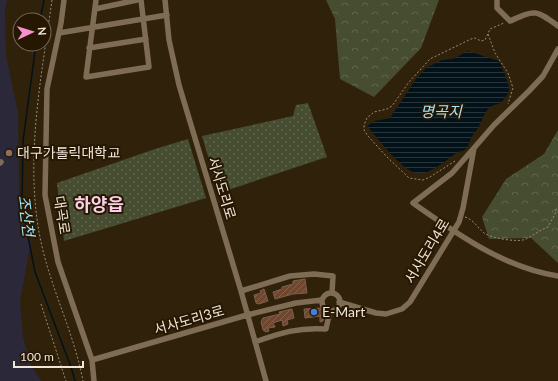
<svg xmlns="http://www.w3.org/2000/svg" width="558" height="381" font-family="Lato,'Noto Sans KR',sans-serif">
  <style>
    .education { fill: #2b2939 }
    .grass { fill: url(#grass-dots) }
    .forest { fill: url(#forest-crowns) }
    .water { fill: url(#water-rules) }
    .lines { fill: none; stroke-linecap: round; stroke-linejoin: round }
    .stream { stroke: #021218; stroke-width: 1.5 }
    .building { fill: url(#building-hatch); stroke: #7a5f50 }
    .path { stroke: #998c7b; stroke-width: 1; stroke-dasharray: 2 2; stroke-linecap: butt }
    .minor { stroke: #7e6c54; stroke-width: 5.5 }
    .education-dot { fill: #8d6e63; stroke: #261702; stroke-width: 1.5 }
    .shop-dot { fill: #3f7fe0; stroke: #261702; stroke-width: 1.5 }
    .labels { text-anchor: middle; stroke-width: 4; stroke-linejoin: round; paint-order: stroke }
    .poi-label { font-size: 14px; fill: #efe5d8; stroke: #261702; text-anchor: start }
    .street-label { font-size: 14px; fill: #efe5d8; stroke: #261702 }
    .water-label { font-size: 15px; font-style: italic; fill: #a1e8ff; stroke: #261702 }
    .district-label { font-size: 18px; font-weight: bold; fill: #fbcee7; stroke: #261702 }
  </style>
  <defs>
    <pattern id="grass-dots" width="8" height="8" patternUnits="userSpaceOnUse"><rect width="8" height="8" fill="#464d31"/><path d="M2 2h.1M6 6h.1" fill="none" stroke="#61664e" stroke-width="1.8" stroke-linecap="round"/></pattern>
    <pattern id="forest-crowns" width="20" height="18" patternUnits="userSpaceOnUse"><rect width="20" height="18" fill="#464d31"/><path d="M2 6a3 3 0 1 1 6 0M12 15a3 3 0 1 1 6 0" fill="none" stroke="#61664e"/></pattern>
    <pattern id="water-rules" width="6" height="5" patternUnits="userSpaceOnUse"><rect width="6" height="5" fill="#021218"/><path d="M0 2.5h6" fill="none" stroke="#273439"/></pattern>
    <pattern id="building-hatch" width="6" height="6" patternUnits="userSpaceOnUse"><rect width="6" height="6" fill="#6f462e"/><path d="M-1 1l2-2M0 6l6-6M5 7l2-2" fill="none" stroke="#84614c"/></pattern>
  </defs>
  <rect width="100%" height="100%" fill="#30210a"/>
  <path class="education" d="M0,0H7L5,9L6,55L18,113L19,193L31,243L20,301L23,337L30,363L41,381H0Z"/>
  <path class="grass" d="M308,103L327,157L219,193L202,136L293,116L296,105Z
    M188,139L206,198L64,241L57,183L155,149Z"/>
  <path class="forest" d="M326,0H439L421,48L374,97L340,79L335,19Z
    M558,130V263L531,238L489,239L482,217L506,179L544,154Z"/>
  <path class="water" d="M468,51L499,61C502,68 510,84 509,91C508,96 502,101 499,104C485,105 484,118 478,128C476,131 473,134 471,138C469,141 470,145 466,149C464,151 461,151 458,152C453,155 448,159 443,163C435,168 427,174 418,173C403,173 377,137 367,126L375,121L390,118L416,79L426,68L442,60L453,59Z"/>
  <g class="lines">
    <path class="stream" d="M40,20L44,0
      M36,44L23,141L22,206L35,272L71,367L75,381"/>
  </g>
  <path class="building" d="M305,279L307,293L293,294L275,299L273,292L282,289V287L293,284V281Z
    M264,289L268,301L259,304L256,303L254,295L261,293L260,291Z
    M321,308L325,313L323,321L320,322V316L305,318L304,309Z
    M292,309L294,318L287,320L288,324L283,326L282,320L273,323L275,327L268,328L269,331L266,332L263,330L261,322L263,318L280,314L279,312Z"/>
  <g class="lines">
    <path class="path" d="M52,0C41,80 24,162 41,242C51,289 74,333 83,381
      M488,34L495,53L508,73L513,88L508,104
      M455,161L430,177L423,180L409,178L386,156L368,136L364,130V125L367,118L374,112L387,109L392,106L409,82L430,59L471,39L475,38L481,41L485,40L490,29L504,23
      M465,217C474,220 477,227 484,233C491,238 518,243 526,239C534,235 538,231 548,227L555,214L556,209L558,207
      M41,304L66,381"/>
    <path class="minor" d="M64,0L61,23L47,89L45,195L58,262L92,360L94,381
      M96,0L86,77L149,67L141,0
      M165,0L169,40L179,85L241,291L266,381
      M497,0V8L510,21C535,10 535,9 558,26
      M95,9L137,0
      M59,33L167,15
      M89,48L146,39
      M474,148L494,125L529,91L543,76L558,49
      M0,163L1,162
      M241,291L290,276L314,274L333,276L332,293
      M322 302a9 9 0 1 1 18 0a9 9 0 1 1-18 0Z
      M339,302L376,313L386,314L402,309L410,302L459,222L463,208L474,148L452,173L413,203C456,233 504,268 558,276
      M255,342C280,333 299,327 326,329L330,311
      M92,360L247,315L296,303L322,300"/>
  </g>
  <circle class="education-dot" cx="9" cy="153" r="4"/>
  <circle class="shop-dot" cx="314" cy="312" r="4"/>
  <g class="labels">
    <g class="poi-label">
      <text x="17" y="158">대구가톨릭대학교</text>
      <text x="322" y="317">E-Mart</text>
    </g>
    <g class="street-label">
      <text transform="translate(222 188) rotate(73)" y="5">서사도리로</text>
      <text transform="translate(62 215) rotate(81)" y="5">대곡로</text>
      <text transform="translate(427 251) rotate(-59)" y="5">서사도리4로</text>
      <text transform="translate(189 320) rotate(-16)" y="5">서사도리3로</text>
    </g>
    <g class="water-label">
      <text x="441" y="117">명곡지</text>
      <text transform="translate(26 216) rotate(83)" y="5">조산천</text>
    </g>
    <g class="district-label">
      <text x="99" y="211">하양읍</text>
    </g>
  </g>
  <g transform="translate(32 32) rotate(86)"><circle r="19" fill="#261702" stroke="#766958"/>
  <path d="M0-3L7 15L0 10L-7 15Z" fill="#f690cf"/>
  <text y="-6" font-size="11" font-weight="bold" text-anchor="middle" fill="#efe5d8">N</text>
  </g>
  <path d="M14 361v6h69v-6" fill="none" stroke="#efe5d8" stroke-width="2"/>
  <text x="20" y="361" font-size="12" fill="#efe5d8" stroke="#261702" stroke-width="3" paint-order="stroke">100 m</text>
</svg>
